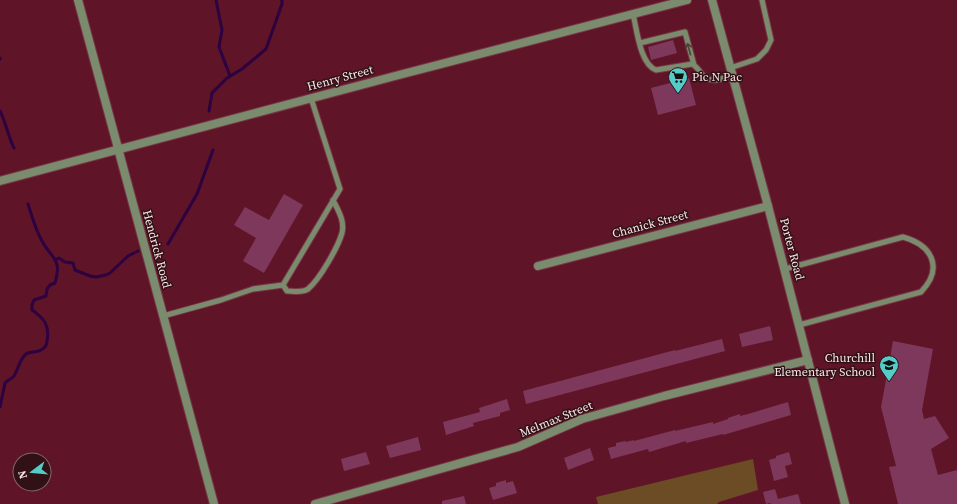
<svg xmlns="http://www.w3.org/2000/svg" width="957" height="504" font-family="'Source Serif 4',serif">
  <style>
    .green { fill: #6b4c25 }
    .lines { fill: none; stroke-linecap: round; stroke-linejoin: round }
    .stream { stroke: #2d0141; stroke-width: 3 }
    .building { fill: #7e385b }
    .service-casing { stroke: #783746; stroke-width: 7 }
    .minor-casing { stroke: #783746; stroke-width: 10 }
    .tertiary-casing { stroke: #783746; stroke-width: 10 }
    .service { stroke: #7b8c6e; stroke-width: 5 }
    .minor { stroke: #7b8c6e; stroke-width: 8 }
    .tertiary { stroke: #7b8c6e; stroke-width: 8 }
    .oneway { stroke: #4f4239 }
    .labels { text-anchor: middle; stroke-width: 3; stroke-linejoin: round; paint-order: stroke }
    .poi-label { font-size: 12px; fill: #fbe7e9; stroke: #311116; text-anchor: start }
    .street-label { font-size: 12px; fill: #fbe7e9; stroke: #311116 }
  </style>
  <rect width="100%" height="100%" fill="#5f1527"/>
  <path class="green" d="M753,459L758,490L719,502L717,504H598L596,497Z"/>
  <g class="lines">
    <path class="stream" d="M216,0L222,30L219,47L230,76
      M0,58V59
      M0,111C6,123 8,136 14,148
      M209,111L212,93L227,78L242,69L266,49L282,4V0
      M168,244L197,194L213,150
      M55,260L59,258L65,262L73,263L75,270L90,276L96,277L106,275L110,273L128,256L138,251
      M0,407L5,383C7,380 12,379 14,376C19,368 19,360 26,354C30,351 36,353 41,350C45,348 47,345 47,341C50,326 44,318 32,310V305L34,300L46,296L47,289L50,285L55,283C63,258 50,258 41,239C35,228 32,216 28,204"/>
  </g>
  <path class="building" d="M673,40L677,53L651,60L648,47Z
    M689,78L696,105L658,115L651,88Z
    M284,194L303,205L264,273L243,261L256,238L234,225L245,207L269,220Z
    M770,326L773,340L742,347L739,334Z
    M722,339L725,351L526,404L523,391L675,350V351Z
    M893,341L933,349L922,410L924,419L935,416L949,438L931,449L938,475L957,470V504H898L889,467L896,466L881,407Z
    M507,399L510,410L500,413V416L473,423L474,426L446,435L443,422L480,412L479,408Z
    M788,402L791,415L723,435V434L686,443V441L649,452L648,449L611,459L608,448L616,446V443L625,441L626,442L634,440V441L675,430V431L713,422V424L728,419V418L740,414V416L748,414Z
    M418,437L421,450L390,458L386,446Z
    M590,448L594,460L568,470L564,458Z
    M366,452L370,464L344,471L341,459Z
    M789,452L792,464L785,466L788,477L774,481L769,460L776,458V456Z
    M506,480V483L513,481L517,493L493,500L489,488L496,486V483Z
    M775,489L778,499L798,494L801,504H771L770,503L766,504L763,492Z
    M464,496L466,504H442V501Z"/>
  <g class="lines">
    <g class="service-casing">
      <path id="service" d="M633,14C637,30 640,64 656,70L692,64C696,66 698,69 701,73C710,85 721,79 732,75
        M640,43L685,32L694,65
        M730,68L757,59L766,50L771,40L762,0
        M785,269L903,237C932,245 944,268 921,292L799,325
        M283,285L287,291C293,291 303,293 308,289C320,279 338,247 342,233C345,221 338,210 333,200
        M163,316L221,300L253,289L283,285L340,189L311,98"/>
    </g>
    <g class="minor-casing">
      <path id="minor" d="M78,0L214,504
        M538,266L768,206
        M315,504L518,447L582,419L664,396L808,360"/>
    </g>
    <g class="tertiary-casing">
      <path id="tertiary" d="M712,0L768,206L845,504
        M0,181L395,76L687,0"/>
    </g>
    <use href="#service" class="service"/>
    <use href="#minor" class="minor"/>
    <use href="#tertiary" class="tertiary"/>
  </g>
  <defs><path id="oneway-shaft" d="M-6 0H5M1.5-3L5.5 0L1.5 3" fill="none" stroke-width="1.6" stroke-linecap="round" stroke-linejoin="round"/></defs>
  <use class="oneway" href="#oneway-shaft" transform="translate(689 49) rotate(-105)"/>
  <defs>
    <g id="supermarket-pin" transform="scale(1)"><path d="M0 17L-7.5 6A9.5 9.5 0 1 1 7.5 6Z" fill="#54cdc8" stroke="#311116"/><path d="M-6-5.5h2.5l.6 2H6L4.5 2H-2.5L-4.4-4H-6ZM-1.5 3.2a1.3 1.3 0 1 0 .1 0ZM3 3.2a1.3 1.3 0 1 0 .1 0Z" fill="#111"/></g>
    <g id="school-pin" transform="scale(1)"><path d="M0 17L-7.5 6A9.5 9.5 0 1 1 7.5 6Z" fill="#54cdc8" stroke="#311116"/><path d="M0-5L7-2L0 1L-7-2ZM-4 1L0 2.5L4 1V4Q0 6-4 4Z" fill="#111"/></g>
  </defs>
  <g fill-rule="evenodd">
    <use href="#supermarket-pin" x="678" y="77"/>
    <use href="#school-pin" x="889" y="365"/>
  </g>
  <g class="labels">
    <g class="poi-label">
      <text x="692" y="81">Pic N Pac</text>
      <text x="875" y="362" text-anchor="end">Churchill<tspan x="875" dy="14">Elementary School</tspan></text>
    </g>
    <g class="street-label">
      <text transform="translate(340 78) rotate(-15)" y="4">Henry Street</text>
      <text transform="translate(650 224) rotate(-15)" y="4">Chanick Street</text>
      <text transform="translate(157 249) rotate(75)" y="4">Hendrick Road</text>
      <text transform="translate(792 249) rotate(75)" y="4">Porter Road</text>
      <text transform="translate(556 419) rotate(-22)" y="4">Melmax Street</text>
    </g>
  </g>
  <g transform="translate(32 472) rotate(254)"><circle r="19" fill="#311116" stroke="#82676a"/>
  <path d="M0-3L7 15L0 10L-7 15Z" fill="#54cdc8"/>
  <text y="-6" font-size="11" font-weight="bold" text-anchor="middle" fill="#fbe7e9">N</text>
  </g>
</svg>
